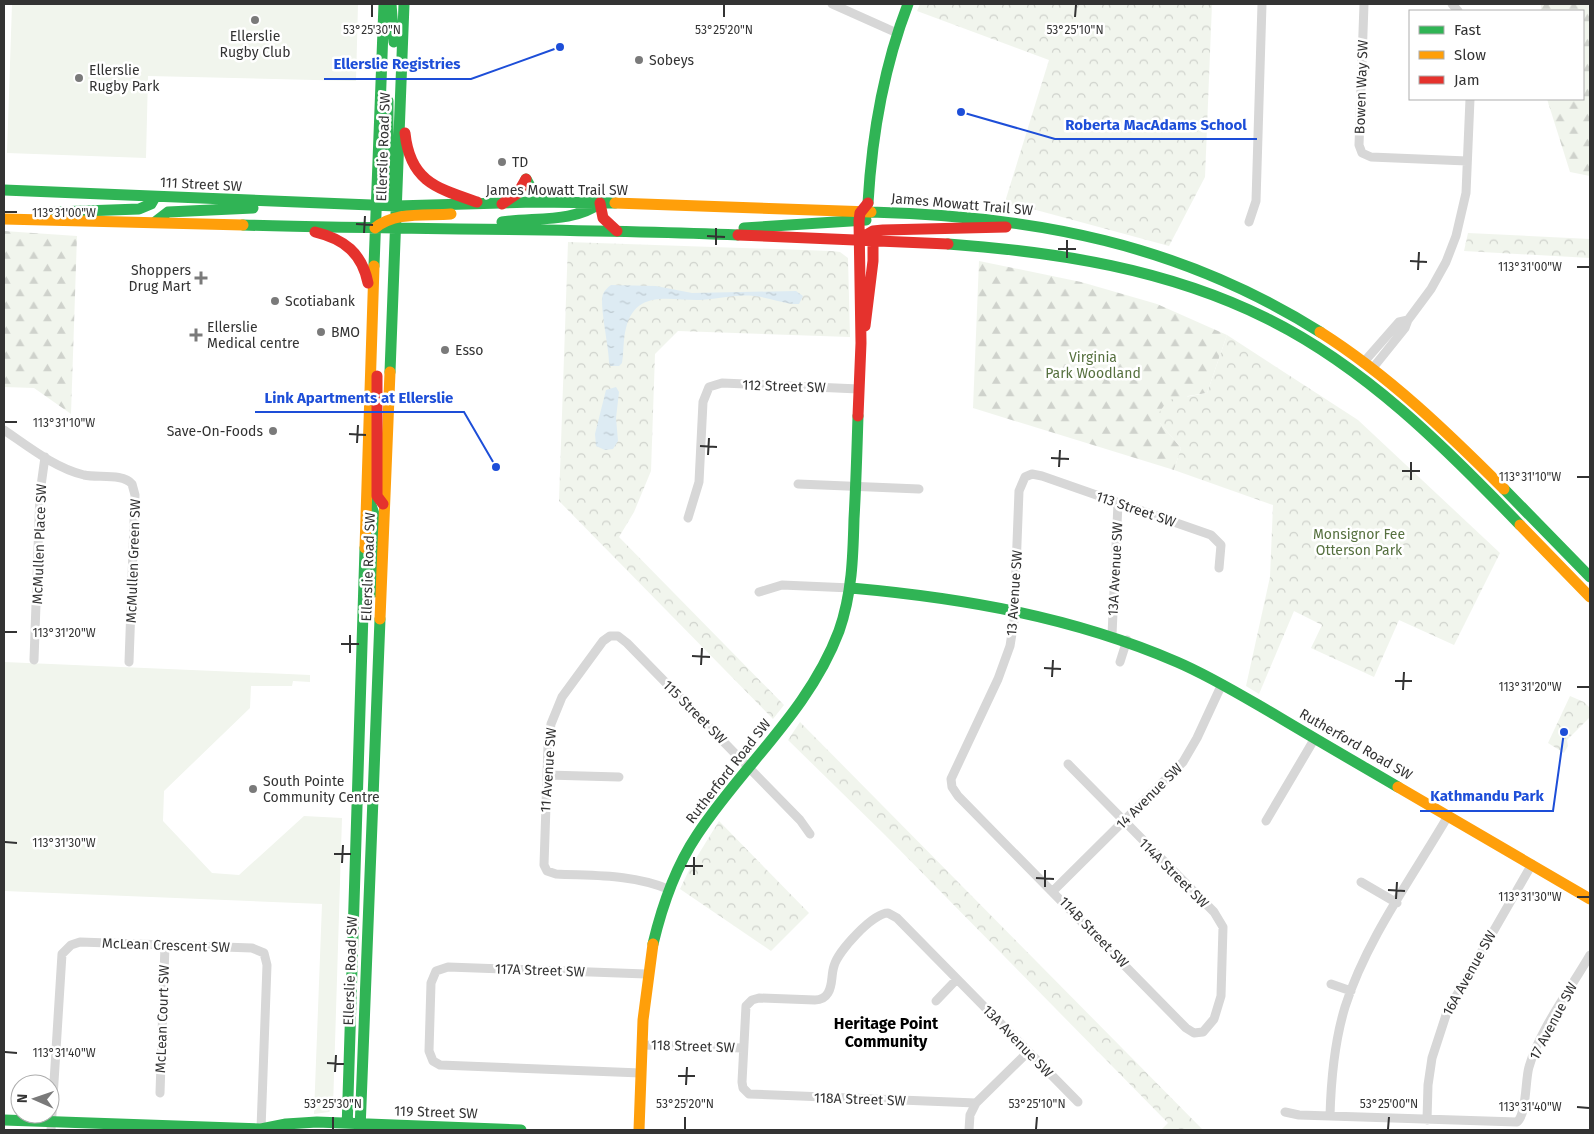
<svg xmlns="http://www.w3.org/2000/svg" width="1594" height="1134" font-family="'Fira Sans',sans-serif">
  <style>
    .grass { fill: #f1f5ed }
    .forest { fill: url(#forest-firs) }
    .park { fill: url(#park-crowns) }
    .water { fill: url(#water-ripples) }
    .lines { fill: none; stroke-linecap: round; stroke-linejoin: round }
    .street { stroke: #d7d7d7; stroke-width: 9 }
    .fast { stroke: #30b455; stroke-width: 11 }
    .slow { stroke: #ff9f0a; stroke-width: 11 }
    .jam { stroke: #e5322d; stroke-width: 11 }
    .ticks { fill: none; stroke: #333; stroke-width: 2 }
    .poi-dot { fill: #7a7a7a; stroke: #fff; stroke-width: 2 }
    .labels { text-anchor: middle; stroke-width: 5; stroke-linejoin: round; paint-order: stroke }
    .poi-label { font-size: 14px; fill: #333; stroke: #fff; text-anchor: start }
    .street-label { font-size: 14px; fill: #333; stroke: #fff }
    .park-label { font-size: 14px; fill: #56703f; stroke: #fff }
    .quarter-label { font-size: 16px; font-weight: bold; fill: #000; stroke: #fff }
    .ticks-label { font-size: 12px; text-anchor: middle; fill: #333; stroke: #fff; stroke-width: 5; stroke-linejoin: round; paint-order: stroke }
    .leader { fill: none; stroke: #1d4ed8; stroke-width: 2 }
    .callout-dot { fill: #1d4ed8; stroke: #fff; stroke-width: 2 }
    .callout-label { font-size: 15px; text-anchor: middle; font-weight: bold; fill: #1d4ed8; stroke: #fff; stroke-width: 5; stroke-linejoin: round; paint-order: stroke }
  </style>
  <defs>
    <pattern id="forest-firs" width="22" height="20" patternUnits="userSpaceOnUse" patternTransform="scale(1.25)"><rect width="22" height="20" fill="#f1f5ed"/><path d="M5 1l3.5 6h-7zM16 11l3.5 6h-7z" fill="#cfd2cc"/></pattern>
    <pattern id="park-crowns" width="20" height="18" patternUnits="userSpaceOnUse" patternTransform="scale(1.25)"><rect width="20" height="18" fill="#f1f5ed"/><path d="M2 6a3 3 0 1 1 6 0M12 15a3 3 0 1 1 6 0" fill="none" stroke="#cfd2cc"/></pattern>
    <pattern id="water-ripples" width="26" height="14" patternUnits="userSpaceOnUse" patternTransform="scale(1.25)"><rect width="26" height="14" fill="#ddebf3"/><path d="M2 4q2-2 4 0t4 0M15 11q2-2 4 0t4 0" fill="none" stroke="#becad1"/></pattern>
  </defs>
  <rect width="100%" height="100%" fill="#fff"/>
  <path class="grass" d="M12,4H358L356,81L148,76L146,158L7,153Z
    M4,662L310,675V682L293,681L292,686H251L250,708L164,791L163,821L212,873L239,875L304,816L342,818L333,1108L329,1112L314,1114L322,904L4,891Z"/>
  <path class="forest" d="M1541,4H1590V176L1570,172L1547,99H1583V11H1541Z
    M4,231L77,236L71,414L34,388L4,387Z
    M979,261L1081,282L1157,304L1227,335L1207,393L1188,396L1160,423L1181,448L1174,470L973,408Z"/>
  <path class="park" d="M920,4H1212L1205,177L1169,246L1025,207L1004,205L1049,60L917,11Z
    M1468,233L1590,239V258L1464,251Z
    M568,242L832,251L840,252L848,258L850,337L678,331L655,354L651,471L634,512L619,537L784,705L773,719L559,501Z
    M1227,335L1358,420L1500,553L1454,645L1399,620L1374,677L1311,648L1322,625L1294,611L1259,694L1246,686L1270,577L1273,505L1174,470L1181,448L1160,423L1158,414L1168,400L1207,393Z
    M1570,696L1584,702L1590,708V717L1567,740L1568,746L1564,753L1548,743Z
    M800,722L1203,1130H1161L1168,1123L885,835L788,740Z
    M719,821L809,913L771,951L680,889L690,868Z"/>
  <path class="water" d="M611,285L656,286L692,293L796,291L803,296L799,304C787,305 768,297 754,296C736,294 718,299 700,300C672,301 636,288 626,328C623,339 624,351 622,363L619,366H610L609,362C609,347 599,304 603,294C605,290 607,288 611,285Z
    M616,387L619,392L616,418L618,441L613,449L605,450L596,446L595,434L606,390Z"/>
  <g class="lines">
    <path class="street" d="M832,4L897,33
      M1364,4L1359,145L1362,153L1371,157L1467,161
      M1452,4L1458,11
      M1249,222L1256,201L1262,4
      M1363,363L1399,322L1408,320
      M1372,369L1405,328L1408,320L1431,289L1446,262L1456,236L1466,193L1470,99
      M4,430C29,447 55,468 84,475C98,478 123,473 132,484L135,495L129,662
      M798,484L919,489
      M688,518L699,482L703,402L709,387L722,383L859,389
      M759,592L782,585L851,588
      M1112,635L1118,503
      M34,660L40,493L45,457
      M1120,662L1127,640
      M1068,764L1214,912L1223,927L1221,996L1214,1019L1203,1032L1194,1033L1186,1028L958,796L952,787L951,779L998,679L1010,646L1014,621L1019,491L1025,477L1032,474L1042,476L1211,535L1221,545L1219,568
      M547,775L619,777
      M1266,821L1315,738
      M1361,882L1397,903
      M668,889C631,874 595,876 556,874L547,871L544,865L548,746L551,724L562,697L603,641L610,636H618L627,643L800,820L810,834
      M1053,891L1183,762L1197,738L1222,684
      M1331,984L1351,991
      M936,1001L957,979
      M642,1045L743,1048
      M641,1073L440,1065L433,1061L429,1051L431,983L436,971L448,967L646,974
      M160,1093L165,945
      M976,1103L749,1094L743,1088L742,1082L746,1006L752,1000L759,998L815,1000C821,1000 825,998 828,993C833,985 831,975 834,966C838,951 873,913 888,913L897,918L1078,1102
      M1285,1112L1299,1115L1517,1122C1527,1114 1525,1080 1529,1067C1539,1031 1571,988 1590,955
      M1330,1116C1331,1079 1334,1043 1345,1007C1366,940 1413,876 1448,816
      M1427,1120L1428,1085L1432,1058L1447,1012L1532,864
      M51,1130L62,954L71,945L80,942L252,948L264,953L267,965L261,1129
      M969,1130L970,1115L976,1103L1028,1052"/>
    <path class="fast" d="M391,4L394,42
      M388,101V198
      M526,179L532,190L550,201
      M4,190L396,206L534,202L615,203
      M868,203C872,134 883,69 908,4
      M56,212L139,209L151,204L155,197
      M871,212C1035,216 1180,244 1320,332
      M155,222L168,212L253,208
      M502,222C534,217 573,223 600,203
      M243,225C408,230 573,228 738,235
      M744,228L866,220
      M948,244C1058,252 1167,269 1266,318C1364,366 1445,447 1520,525
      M374,266L384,4
      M390,372L404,4
      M1504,489L1590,577
      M369,499L375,517L374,592
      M851,588C963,598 1073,617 1177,662C1212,677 1244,697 1277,716C1317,740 1357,763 1398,787
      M653,944C662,906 675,868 697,835C743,765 809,711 839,631C852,594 853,557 854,519C856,484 857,450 858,416
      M4,1120L261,1129L286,1124L317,1122L521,1130
      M347,1130L365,548
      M360,1130L380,619"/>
    <path class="slow" d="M615,203L871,212
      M4,219L243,225
      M375,228C395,211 426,216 451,214
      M1320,332C1388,375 1447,432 1504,489
      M1520,525L1590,597
      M365,548L374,266
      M380,619L390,372
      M1398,787L1590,899
      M639,1130L643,1020L653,944"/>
    <path class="jam" d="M405,133C410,181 436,188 477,202
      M600,203L603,218L617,231
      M502,204L518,193L526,179
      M315,232C344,239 362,253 368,283
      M738,235L948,244
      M861,238L873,231L883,230L1006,227
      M865,326L873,261V231
      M377,376V496L383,504
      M858,416L861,343L859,221L860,213L868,203"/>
  </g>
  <path class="ticks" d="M372,17V5M724,17V5M1075,17L1076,5M5,212H17M356,224L373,225M364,233L365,216M707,236L725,237M716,245V228M1058,249H1076M1067,258V240M1410,261L1427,262M1577,267H1589M1418,270L1419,252M5,422H17M349,434L366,435M357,443L358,425M700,446L717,447M708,455L709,438M1051,458L1069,459M1059,467L1060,450M1402,471H1420M1577,477H1589M1411,480V462M5,632H17M341,644H359M350,653V635M692,656L710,657M701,665L702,648M1044,668L1061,669M1052,677L1053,660M1395,681H1412M1577,687H1589M1403,690L1404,672M5,842L17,843M334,854H351M342,863L343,845M685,866H703M694,875V857M1036,878L1054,879M1045,887V870M1388,890L1405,891M1577,897H1589M1396,899L1397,882M5,1052L17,1053M327,1063L344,1064M335,1072L336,1055M678,1076H695M686,1085L687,1067M1577,1107L1589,1108M333,1129V1117M685,1129V1117M1036,1129L1037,1117M1388,1129L1389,1117"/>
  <g class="poi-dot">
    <circle cx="255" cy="20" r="5"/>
    <circle cx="639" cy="60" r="5"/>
    <circle cx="79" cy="78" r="5"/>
    <circle cx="502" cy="162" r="5"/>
    <path d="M198.5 270.5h5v5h5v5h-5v5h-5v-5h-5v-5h5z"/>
    <circle cx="275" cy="301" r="5"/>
    <circle cx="321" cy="332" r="5"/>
    <path d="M193.5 327.5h5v5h5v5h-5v5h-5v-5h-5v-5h5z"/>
    <circle cx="445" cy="350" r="5"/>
    <circle cx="273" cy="431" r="5"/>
    <circle cx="253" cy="789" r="5"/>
  </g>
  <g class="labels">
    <g class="poi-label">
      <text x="255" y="41" text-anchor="middle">Ellerslie<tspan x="255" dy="16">Rugby Club</tspan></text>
      <text x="649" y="65">Sobeys</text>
      <text x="89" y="75">Ellerslie<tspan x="89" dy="16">Rugby Park</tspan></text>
      <text x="512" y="167">TD</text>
      <text x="191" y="275" text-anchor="end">Shoppers<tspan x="191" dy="16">Drug Mart</tspan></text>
      <text x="285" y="306">Scotiabank</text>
      <text x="207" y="332">Ellerslie<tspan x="207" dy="16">Medical centre</tspan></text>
      <text x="331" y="337">BMO</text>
      <text x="455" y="355">Esso</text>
      <text x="263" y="436" text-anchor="end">Save-On-Foods</text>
      <text x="263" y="786">South Pointe<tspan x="263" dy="16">Community Centre</tspan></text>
    </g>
    <g class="street-label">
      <text transform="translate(1361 87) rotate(-88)" y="5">Bowen Way SW</text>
      <text transform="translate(383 147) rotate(-88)" y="5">Ellerslie Road SW</text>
      <text transform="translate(201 184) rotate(3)" y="5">111 Street SW</text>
      <text x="557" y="195">James Mowatt Trail SW</text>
      <text transform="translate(962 204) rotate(5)" y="5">James Mowatt Trail SW</text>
      <text transform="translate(784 386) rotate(2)" y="5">112 Street SW</text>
      <text transform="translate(1136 509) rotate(19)" y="5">113 Street SW</text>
      <text transform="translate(39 544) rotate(-88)" y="5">McMullen Place SW</text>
      <text transform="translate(133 561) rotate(-88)" y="5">McMullen Green SW</text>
      <text transform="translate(368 567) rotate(-88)" y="5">Ellerslie Road SW</text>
      <text transform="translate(1115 569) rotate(-87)" y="5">13A Avenue SW</text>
      <text transform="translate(1014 593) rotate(-86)" y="5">13 Avenue SW</text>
      <text transform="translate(695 712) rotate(45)" y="5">115 Street SW</text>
      <text transform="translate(1356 744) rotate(30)" y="5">Rutherford Road SW</text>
      <text transform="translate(548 770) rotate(-86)" y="5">11 Avenue SW</text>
      <text transform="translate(728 771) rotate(-52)" y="5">Rutherford Road SW</text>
      <text transform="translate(1149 796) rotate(-45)" y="5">14 Avenue SW</text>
      <text transform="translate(1174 873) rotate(45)" y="5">114A Street SW</text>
      <text transform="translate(1094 932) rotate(46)" y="5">114B Street SW</text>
      <text transform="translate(166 945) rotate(2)" y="5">McLean Crescent SW</text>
      <text transform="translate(540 970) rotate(2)" y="5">117A Street SW</text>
      <text transform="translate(350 971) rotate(-88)" y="5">Ellerslie Road SW</text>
      <text transform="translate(1469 973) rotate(-61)" y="5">16A Avenue SW</text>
      <text transform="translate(162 1019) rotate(-88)" y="5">McLean Court SW</text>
      <text transform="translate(1553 1021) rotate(-62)" y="5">17 Avenue SW</text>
      <text transform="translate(1018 1041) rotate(46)" y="5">13A Avenue SW</text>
      <text transform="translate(693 1046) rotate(2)" y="5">118 Street SW</text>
      <text transform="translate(860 1099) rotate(2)" y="5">118A Street SW</text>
      <text transform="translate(436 1112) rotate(2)" y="5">119 Street SW</text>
    </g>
    <g class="park-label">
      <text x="1093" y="362">Virginia<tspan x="1093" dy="16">Park Woodland</tspan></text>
      <text x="1359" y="539">Monsignor Fee<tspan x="1359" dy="16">Otterson Park</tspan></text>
    </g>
    <g class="quarter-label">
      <text x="886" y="1029">Heritage Point<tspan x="886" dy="18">Community</tspan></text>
    </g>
  </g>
  <g class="ticks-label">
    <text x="372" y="34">53°25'30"N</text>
    <text x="724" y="34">53°25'20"N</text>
    <text x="1075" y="34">53°25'10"N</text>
    <text x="64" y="217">113°31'00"W</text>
    <text x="1530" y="271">113°31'00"W</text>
    <text x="64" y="427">113°31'10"W</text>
    <text x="1530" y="481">113°31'10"W</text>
    <text x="64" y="637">113°31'20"W</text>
    <text x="1530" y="691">113°31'20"W</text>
    <text x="64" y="847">113°31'30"W</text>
    <text x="1530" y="901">113°31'30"W</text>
    <text x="64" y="1057">113°31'40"W</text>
    <text x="333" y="1108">53°25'30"N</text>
    <text x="685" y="1108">53°25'20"N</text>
    <text x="1037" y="1108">53°25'10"N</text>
    <text x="1389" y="1108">53°25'00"N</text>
    <text x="1530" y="1111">113°31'40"W</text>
  </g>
  <path class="leader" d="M560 47L471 79H324M961 112L1055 139H1257M496 467L464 412H255M1564 732L1553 811H1420"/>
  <g class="callout-dot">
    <circle cx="560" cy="47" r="5"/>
    <circle cx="961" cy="112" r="5"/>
    <circle cx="496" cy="467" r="5"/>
    <circle cx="1564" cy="732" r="5"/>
  </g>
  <g class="callout-label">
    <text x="397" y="69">Ellerslie Registries</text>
    <text x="1156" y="130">Roberta MacAdams School</text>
    <text x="359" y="403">Link Apartments at Ellerslie</text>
    <text x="1487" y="801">Kathmandu Park</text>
  </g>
  <rect width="1594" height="1134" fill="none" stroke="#333333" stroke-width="10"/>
  <rect x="1409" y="10" width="175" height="90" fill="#ffffff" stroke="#adadad"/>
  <rect x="1419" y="26" width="25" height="8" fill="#30b455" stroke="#adadad"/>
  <text x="1454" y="35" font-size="15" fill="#333333">Fast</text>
  <rect x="1419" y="51" width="25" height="8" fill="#ff9f0a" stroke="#adadad"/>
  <text x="1454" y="60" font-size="15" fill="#333333">Slow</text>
  <rect x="1419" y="76" width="25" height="8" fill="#e5322d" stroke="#adadad"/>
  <text x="1454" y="85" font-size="15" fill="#333333">Jam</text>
  <g transform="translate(35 1099) rotate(272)"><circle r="24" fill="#ffffff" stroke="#adadad"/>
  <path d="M0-4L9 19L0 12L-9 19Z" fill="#7a7a7a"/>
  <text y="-8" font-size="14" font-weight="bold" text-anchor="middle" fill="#333333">N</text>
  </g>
</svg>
